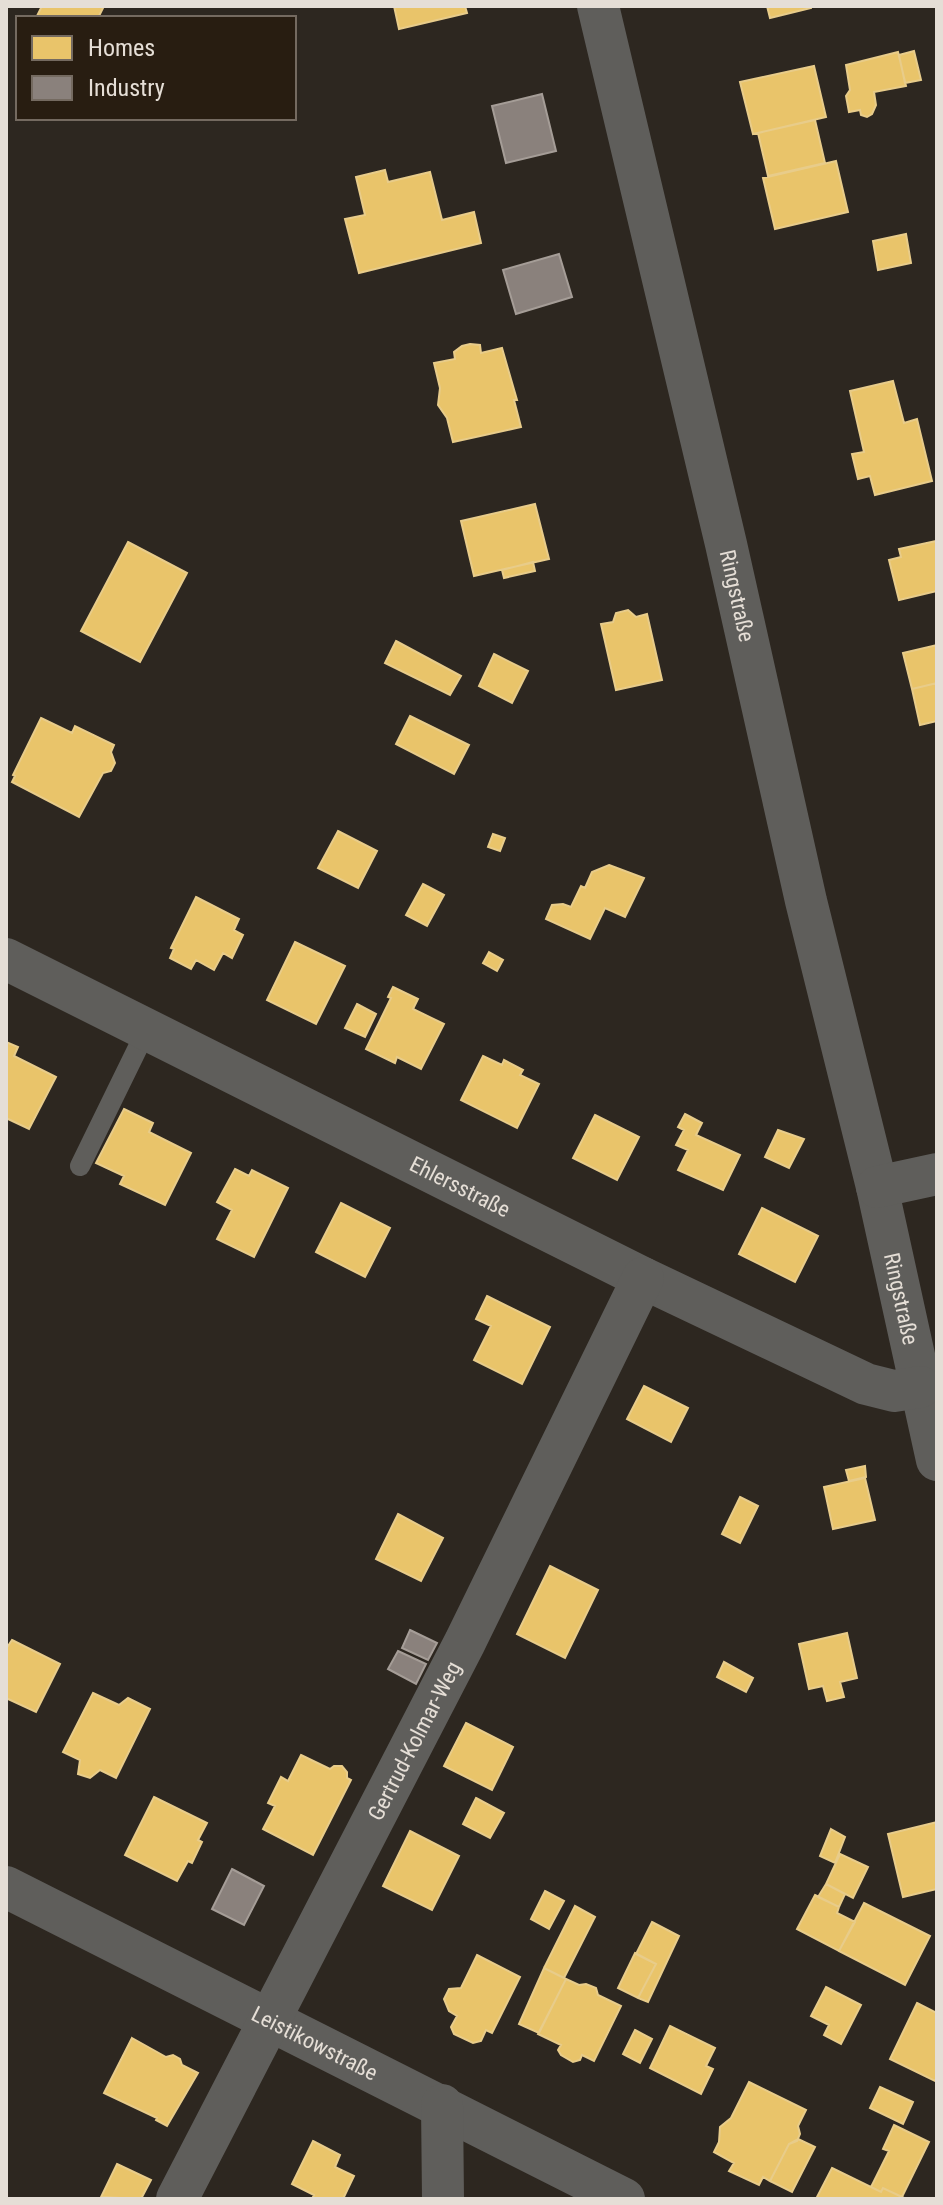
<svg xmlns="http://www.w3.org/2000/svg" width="943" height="2205" font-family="'Roboto Condensed',sans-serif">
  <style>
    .homes { fill: #e9c46a; stroke: #e8cc8a; stroke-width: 2 }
    .industry { fill: #8a817c; stroke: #a59d97; stroke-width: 2 }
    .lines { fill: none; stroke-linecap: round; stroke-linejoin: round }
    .lane { stroke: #5f5e5b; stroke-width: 20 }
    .street { stroke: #5f5e5b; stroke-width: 42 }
    .labels { text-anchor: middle; stroke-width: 8; stroke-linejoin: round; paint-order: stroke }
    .street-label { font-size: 22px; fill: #e5ded6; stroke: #281d11 }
  </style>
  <rect width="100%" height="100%" fill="#2d2720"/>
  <path class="homes" d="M42,6H104L98,18H36Z
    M394,6H465L467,13L399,29Z
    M767,6H811V8L770,18Z
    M914,51L921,80L905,83L899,55Z
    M898,52L906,86L874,92L876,105L872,114L867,117L861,115L860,110L849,112L846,96L850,90L846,65Z
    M814,66L826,117L753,134L740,82Z
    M815,120L825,163L768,176L758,133Z
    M836,161L848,212L775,229L763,178Z
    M385,170L388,182L430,172L442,220L474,212L481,243L359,273L345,219L365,215L356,177Z
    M906,234L911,263L878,270L873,241Z
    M470,344L480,345L481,353L502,348L517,400H514L521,427L453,442L447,418L438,405L440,388L434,363L455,359L454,352L462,346Z
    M893,381L904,423L917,419L932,481L875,495L870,476L858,479L852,454L864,452L850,391Z
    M535,504L549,559L474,576L461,521Z
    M936,541L937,591L899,600L889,560L901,557L899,549Z
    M128,542L187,573L140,662L81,631Z
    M533,562L535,571L504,578L502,570Z
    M628,610L636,617L647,614L662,680L616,690L601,624L613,622L616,613Z
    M396,641L461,676L450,695L385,663Z
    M937,645V683L912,689L903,653Z
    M494,654L528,671L512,703L479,686Z
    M937,683V721L920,725L912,689Z
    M410,716L469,745L454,774L396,744Z
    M41,718L72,733L75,726L114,745L111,752L115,763L111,771L103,773L79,817L12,782L15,776L13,775Z
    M338,831L377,851L358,888L318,868Z
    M493,834L505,838L500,851L488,847Z
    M609,865L644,878L625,917L605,908L590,939L546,919L552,905L563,904L571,907L581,886L585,888L592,872Z
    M423,884L444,895L427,926L406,915Z
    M196,897L239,919L234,930L243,935L232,958L223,953L214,970L196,960L191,969L170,958L174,949L171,948Z
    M295,942L345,966L316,1024L267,1000Z
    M489,952L503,960L497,971L483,963Z
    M393,987L418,999L413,1009L444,1024L421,1069L397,1057L395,1063L366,1049L391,998L388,997Z
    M357,1004L376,1014L365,1037L345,1028Z
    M6,1042L18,1047L14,1056L56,1077L29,1129L6,1118Z
    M483,1056L502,1065L504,1060L523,1070L520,1075L539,1084L517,1128L461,1100Z
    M124,1109L153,1123L149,1132L191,1153L165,1205L120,1184L124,1176L96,1163Z
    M685,1114L702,1123L696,1135L740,1155L723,1190L678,1170L688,1150L676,1145L684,1130L678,1127Z
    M595,1115L639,1137L617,1180L573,1158Z
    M778,1130L804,1139L789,1168L765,1157Z
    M235,1169L249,1176L252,1170L288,1188L254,1257L217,1239L232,1210L217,1202Z
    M341,1203L390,1228L365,1277L316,1252Z
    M762,1208L818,1236L795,1282L739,1254Z
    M487,1296L550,1327L522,1384L474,1360L491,1326L476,1319Z
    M644,1386L688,1408L671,1442L627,1419Z
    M865,1466L866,1477L849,1481L846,1470Z
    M865,1478L875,1520L833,1529L824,1487Z
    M740,1497L758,1506L740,1543L722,1534Z
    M398,1514L443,1538L421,1581L376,1559Z
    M550,1566L598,1590L565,1658L517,1634Z
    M847,1633L857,1678L840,1682L844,1697L827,1701L823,1686L809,1689L799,1644Z
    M12,1640L60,1664L36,1712L6,1698V1645L8,1646Z
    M724,1662L753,1678L746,1692L717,1677Z
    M93,1693L119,1705L128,1698L150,1709L116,1778L100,1770L90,1778L78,1774L80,1760L63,1752Z
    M466,1723L513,1747L492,1790L444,1766Z
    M301,1755L330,1769L334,1766H342L347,1772V1778L351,1780L313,1855L263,1829L275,1806L268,1803L281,1777L288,1781Z
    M154,1797L207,1823L198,1840L202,1842L192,1863L188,1861L177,1881L125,1855Z
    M476,1798L504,1813L490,1838L463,1824Z
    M937,1822V1889L903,1897L888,1834Z
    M831,1829L845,1837L835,1863L820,1856Z
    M410,1831L459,1856L432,1910L383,1886Z
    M840,1854L868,1867L853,1898L826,1884Z
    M826,1884L845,1894L839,1907L818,1897Z
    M545,1891L564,1901L549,1929L531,1919Z
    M815,1895L839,1907L837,1913L855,1922L839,1951L797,1929Z
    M864,1903L930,1936L905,1985L839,1951Z
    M575,1906L595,1917L564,1978L544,1968Z
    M652,1922L679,1936L648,2002L638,1998L656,1964L636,1954Z
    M635,1953L656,1964L638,1998L618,1988Z
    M477,1955L520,1977L492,2033L486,2030L481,2041L473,2043L454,2034L451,2027L457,2016L449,2011L444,1999L449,1989L461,1988Z
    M544,1968L566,1979L539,2033L519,2024Z
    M566,1979L579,1985L586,1984L596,1988L598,1995L621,2006L594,2061L582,2055L580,2060L573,2062L561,2055L558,2050L561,2045L538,2034Z
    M826,1987L861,2005L841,2044L824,2035L829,2025L811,2016Z
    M917,2003L937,2013V2077L935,2081L890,2059Z
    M670,2026L715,2048L706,2066L713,2069L701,2094L650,2068Z
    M635,2030L652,2039L640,2063L623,2054Z
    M132,2038L166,2057L173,2055L180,2059L182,2065L198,2073L167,2126L156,2120L157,2118L104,2093Z
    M749,2082L806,2110L798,2126L800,2134L797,2141L789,2144L770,2181L763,2177L759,2185L729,2171L734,2163L714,2152L719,2142L720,2127L731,2118Z
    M880,2087L913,2102L903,2124L870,2108Z
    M894,2125L929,2142L902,2197L883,2188L881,2192L871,2187L889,2151L883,2149Z
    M798,2139L815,2147L792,2192L770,2181L789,2144Z
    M313,2141L340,2155L335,2167L354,2176L343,2199H312L314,2195L292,2184Z
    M117,2164L151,2180L141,2199L101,2197Z
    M832,2168L881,2192L883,2188L904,2198L816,2199Z"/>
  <path class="industry" d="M542,94L556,151L506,163L492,106Z
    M559,254L572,297L516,314L503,270Z
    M410,1630L437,1643L428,1660L402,1648Z
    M398,1651L426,1664L416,1684L388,1669Z
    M232,1869L264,1886L244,1925L212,1909Z"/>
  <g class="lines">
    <path class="lane" d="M80,1166L147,1029"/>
    <g class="street">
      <path id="s1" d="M598,6L726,544L806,901L877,1187L937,1460"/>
      <path id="s2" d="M6,959L643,1278L866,1384L894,1391L920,1387"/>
      <path d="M877,1187L937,1174"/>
      <path id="s3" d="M6,1887L624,2199"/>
      <path d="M442,2105L443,2199"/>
      <path id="s4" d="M177,2199L465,1642L643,1278"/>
    </g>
  </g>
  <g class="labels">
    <g class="street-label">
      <text dy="8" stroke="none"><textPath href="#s1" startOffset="606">Ringstraße</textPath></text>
      <text dy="8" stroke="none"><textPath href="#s2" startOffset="508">Ehlersstraße</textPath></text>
      <text dy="8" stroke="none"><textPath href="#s1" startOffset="1328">Ringstraße</textPath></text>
      <text dy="8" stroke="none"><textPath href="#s4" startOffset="516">Gertrud-Kolmar-Weg</textPath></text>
      <text dy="8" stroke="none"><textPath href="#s3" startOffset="346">Leistikowstraße</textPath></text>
    </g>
  </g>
  <rect width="943" height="2205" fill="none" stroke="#e5ded6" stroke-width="16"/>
  <rect x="16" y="16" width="280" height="104" fill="#281d11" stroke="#746a60" stroke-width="2"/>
  <rect x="32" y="36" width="40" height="24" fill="#e9c46a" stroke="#746a60" stroke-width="2"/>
  <text x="88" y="56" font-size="24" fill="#e5ded6">Homes</text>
  <rect x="32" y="76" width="40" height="24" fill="#8a817c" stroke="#746a60" stroke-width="2"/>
  <text x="88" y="96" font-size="24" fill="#e5ded6">Industry</text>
</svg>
